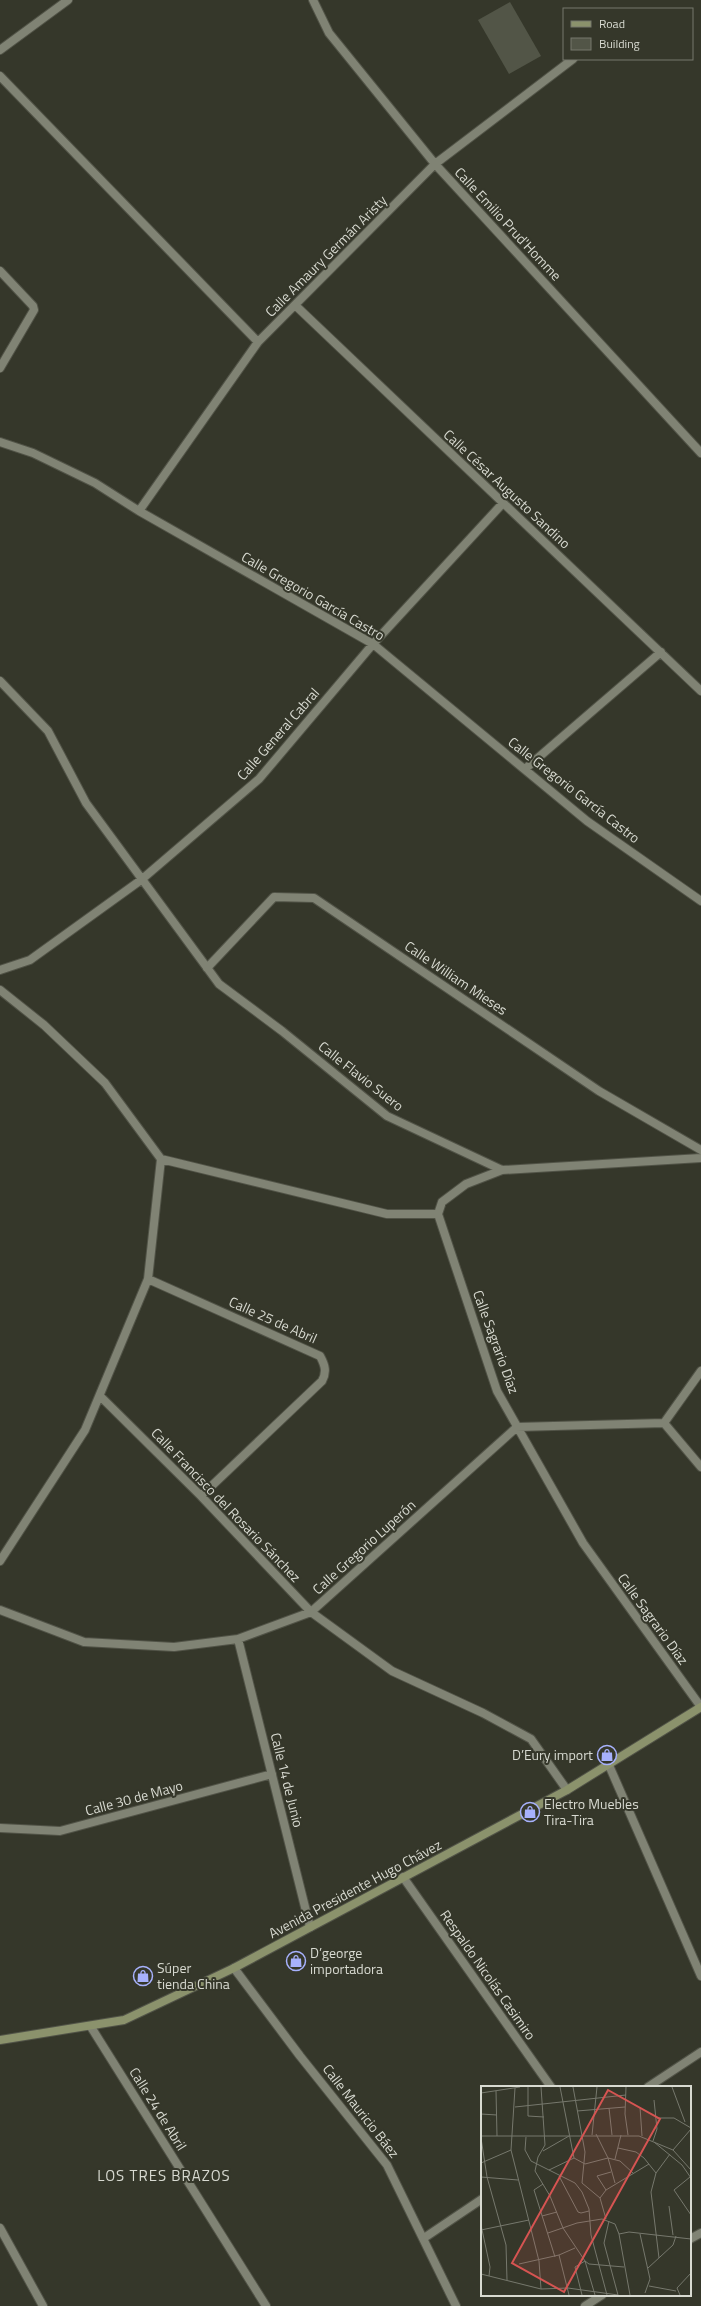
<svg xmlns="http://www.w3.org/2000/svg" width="701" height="2306" font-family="'Titillium Web',sans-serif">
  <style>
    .building { fill: #525547 }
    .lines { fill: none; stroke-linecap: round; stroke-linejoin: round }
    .street-casing { stroke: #515347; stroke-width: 10 }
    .secondary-casing { stroke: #515347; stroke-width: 10 }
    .street { stroke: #808374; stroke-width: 8 }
    .secondary { stroke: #8b926c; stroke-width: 8 }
    .labels { text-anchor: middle; stroke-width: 4; stroke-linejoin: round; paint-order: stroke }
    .street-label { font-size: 14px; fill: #d8dad1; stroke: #35372a }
    .poi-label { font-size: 14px; fill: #d8dad1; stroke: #35372a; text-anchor: start }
    .neighbourhood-label { font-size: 15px; letter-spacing: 1px; fill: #d8dad1; stroke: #35372a }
    .inset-road { fill: none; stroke: #76786d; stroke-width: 1 }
    .view { fill: #d65452; fill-opacity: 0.15; stroke: #d65452; stroke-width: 2 }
    .inset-edge { fill: none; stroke: #d8dad1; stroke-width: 2 }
  </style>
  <rect width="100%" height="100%" fill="#35372a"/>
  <path class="building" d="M510,2L541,56L509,74L478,20Z"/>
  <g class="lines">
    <g class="street-casing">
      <path id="street" d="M313,0L329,33L435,164L701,453
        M0,50L68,0
        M0,76L258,342
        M0,271L33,306L34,310L0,368
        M295,305L701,691
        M0,442L33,453L95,483L139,511L373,644L587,821L701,901
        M139,511L258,342L435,164L573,59
        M0,681L48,731L86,803L219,984L282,1031L387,1116L502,1170L701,1158
        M525,769L661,652
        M207,968L274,897L314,898L599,1091L701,1150
        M0,970L30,960L141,880L259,779L373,644L503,503
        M0,990L44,1025L105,1083L161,1159L148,1279L85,1430L0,1561
        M161,1159L387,1214H438L497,1391L583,1543L701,1707
        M438,1214L442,1202L466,1184L502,1170
        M148,1279L320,1356C325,1365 327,1372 322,1381L201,1496
        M100,1396L201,1496L311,1612L392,1671L483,1713L531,1739L567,1790
        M664,1423L701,1467
        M0,1610L84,1642L174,1647L238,1639L311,1612L517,1427L664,1423L701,1371
        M238,1639L310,1927
        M608,1763L701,1976
        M0,1828L60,1831L272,1774
        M403,1877L551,2087
        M234,1968L300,2056L387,2165L456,2306
        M91,2027L266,2306
        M648,2087L701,2052
        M0,2228L43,2306
        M424,2238L482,2199
        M690,2239L701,2233
        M585,2306L602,2295"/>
    </g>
    <g class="secondary-casing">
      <path id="secondary" d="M0,2040L124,2020L234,1968L567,1790L701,1707"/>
    </g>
    <use href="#street" class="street"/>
    <use href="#secondary" class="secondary"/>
  </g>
  <defs>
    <g id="shop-ring" transform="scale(1)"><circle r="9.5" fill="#35372a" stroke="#a7b1fc" stroke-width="1.5"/><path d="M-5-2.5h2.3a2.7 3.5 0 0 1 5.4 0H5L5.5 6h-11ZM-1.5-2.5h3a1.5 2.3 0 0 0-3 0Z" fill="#a7b1fc"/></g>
  </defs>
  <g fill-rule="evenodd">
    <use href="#shop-ring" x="607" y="1755"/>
    <use href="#shop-ring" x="530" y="1812"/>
    <use href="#shop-ring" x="296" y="1961"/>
    <use href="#shop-ring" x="143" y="1976"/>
  </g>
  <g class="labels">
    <g class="street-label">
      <text transform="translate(508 224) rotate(47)" y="5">Calle Emilio Prud'Homme</text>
      <text transform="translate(326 256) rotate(-45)" y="5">Calle Amaury Germán Aristy</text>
      <text transform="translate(507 489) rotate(43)" y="5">Calle César Augusto Sandino</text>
      <text transform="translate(313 596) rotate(30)" y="5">Calle Gregorio García Castro</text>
      <text transform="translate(278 734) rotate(-49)" y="5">Calle General Cabral</text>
      <text transform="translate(574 790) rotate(38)" y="5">Calle Gregorio García Castro</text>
      <text transform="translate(456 978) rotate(34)" y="5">Calle William Mieses</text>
      <text transform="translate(361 1076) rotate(38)" y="5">Calle Flavio Suero</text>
      <text transform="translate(273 1320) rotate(24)" y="5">Calle 25 de Abril</text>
      <text transform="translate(496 1342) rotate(70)" y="5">Calle Sagrario Díaz</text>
      <text transform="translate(226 1505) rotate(46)" y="5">Calle Francisco del Rosario Sánchez</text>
      <text transform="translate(364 1547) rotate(-42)" y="5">Calle Gregorio Luperón</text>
      <text transform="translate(653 1619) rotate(54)" y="5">Calle Sagrario Díaz</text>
      <text transform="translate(287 1780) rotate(76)" y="5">Calle 14 de Junio</text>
      <text transform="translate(134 1798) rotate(-15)" y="5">Calle 30 de Mayo</text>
      <text transform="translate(355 1889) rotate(-28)" y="5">Avenida Presidente Hugo Chávez</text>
      <text transform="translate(488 1975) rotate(55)" y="5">Respaldo Nicolás Casimiro</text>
      <text transform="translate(158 2109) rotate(58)" y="5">Calle 24 de Abril</text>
      <text transform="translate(361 2111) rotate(52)" y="5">Calle Mauricio Báez</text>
    </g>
    <g class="poi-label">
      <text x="593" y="1760" text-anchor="end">D’Eury import</text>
      <text x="544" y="1809">Electro Muebles<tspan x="544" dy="16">Tira-Tira</tspan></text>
      <text x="310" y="1958">D’george<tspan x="310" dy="16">importadora</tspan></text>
      <text x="157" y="1973">Súper<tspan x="157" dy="16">tienda China</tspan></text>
    </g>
    <g class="neighbourhood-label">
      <text x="164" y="2181">LOS TRES BRAZOS</text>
    </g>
  </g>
  <g transform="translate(481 2086)">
    <rect width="210" height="210" fill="#35372a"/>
    <path class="inset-road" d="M47,1V30L63,31M60,1L64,59L57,71L54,85L69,110L82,142L104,175L114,209M79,1L93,72M92,1L104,66L101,97L119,112M145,1L144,28L147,49M191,1L204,36M34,2L30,64L58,175L60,203M15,5L16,50M0,7L39,1M34,21L145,9M159,21L161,50M128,22L131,49M96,25L144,21M0,28L16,29M176,32H193L210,42M115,48L127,72L134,97M111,49L116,1M0,50H158L192,64L210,84M45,51L44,64L50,75L94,97L101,106L108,123L110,149L126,209M0,52L6,91L25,159L26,194M172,55L176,43L173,14M173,56L201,79L210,92M137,62L155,66L163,72L175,87M192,64L210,43M62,65L88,50M134,73L140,49M0,77L30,64M68,84L93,72L104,78L127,72L139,75L152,87M78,90L97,126L100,127L108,125M0,91L37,94M209,91L193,104L210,129M62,98L53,104L74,171M125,104L116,90L130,86M188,120L192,149M61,130L76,126M125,133L119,112L125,104L168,78M128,135L123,157L137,209M0,139L9,181L8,190M0,144L48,134M67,147L96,137L121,133L134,138L138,148L148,146L210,153M138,148L149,209M159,148L169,193L164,207M78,169L88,209M178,172L170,106L175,87L189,68M38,178L78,169L94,162M167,182L192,159L195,150M0,188L60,203L87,202L137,209M168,200L195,205M101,209L94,181L104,175L108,178L143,181M199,209L196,202L210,187"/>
    <path class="view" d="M127,4L179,33L83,206L31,177Z"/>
    <rect width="210" height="210" class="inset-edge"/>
  </g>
  <rect x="563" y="8" width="130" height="52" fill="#35372a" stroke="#76786d"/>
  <rect x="571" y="21" width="20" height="6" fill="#8b926c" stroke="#76786d"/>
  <text x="599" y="28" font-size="12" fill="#d8dad1">Road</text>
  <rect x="571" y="38" width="20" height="12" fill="#525547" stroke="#76786d"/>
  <text x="599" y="48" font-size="12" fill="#d8dad1">Building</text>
</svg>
